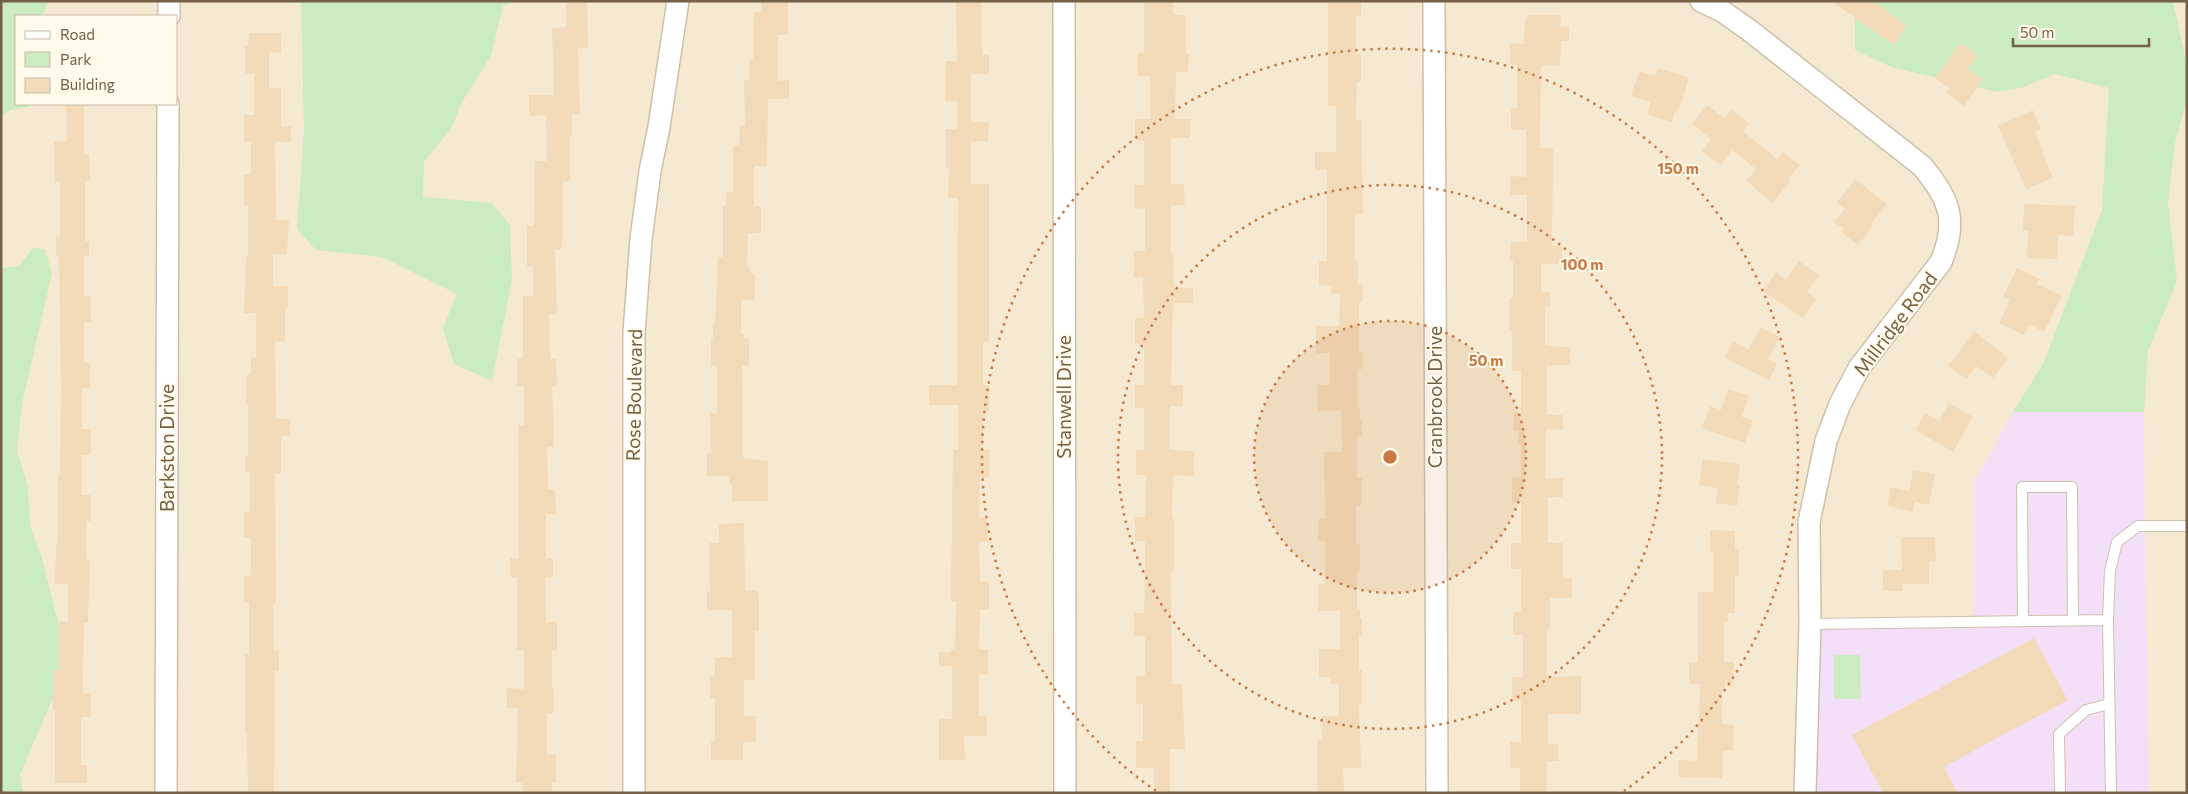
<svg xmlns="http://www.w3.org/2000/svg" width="2188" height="794" font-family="Commissioner,sans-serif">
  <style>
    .residential { fill: #f5ead1; fill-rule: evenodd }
    .education { fill: #f4dff9 }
    .green { fill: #cbebc1 }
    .building { fill: #f3dab9 }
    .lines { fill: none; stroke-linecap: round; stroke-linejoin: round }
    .lane-casing { stroke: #cec0a9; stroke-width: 12 }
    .street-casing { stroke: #cec0a9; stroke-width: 24 }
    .lane { stroke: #fff; stroke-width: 10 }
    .street { stroke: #fff; stroke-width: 21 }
    .ring { fill: none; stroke: #c87a45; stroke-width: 2.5; stroke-dasharray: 2.5 5 }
    .labels { text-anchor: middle; stroke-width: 4; stroke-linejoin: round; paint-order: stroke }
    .street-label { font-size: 19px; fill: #756048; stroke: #fffae9 }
    .centre { fill: #c87a45; stroke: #fffae9; stroke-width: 2.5 }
    .ring-label { font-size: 15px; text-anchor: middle; font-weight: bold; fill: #c87a45; stroke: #fffae9; stroke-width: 4; stroke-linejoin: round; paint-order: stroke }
  </style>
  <rect width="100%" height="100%" fill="#fdf7e3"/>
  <path class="residential" d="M1,1H2187V793H1ZM16,16H176V104H16Z"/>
  <path class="education" d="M2013,412H2144L2149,793H1805L1810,624L1974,621V483Z"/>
  <path class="green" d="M1,1H49L42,16H16V104H29V107L10,110L1,117Z
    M301,1H517L503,6L491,56L462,102L452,127L424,162L423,197L492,203L510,225L512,280L492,381L454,364L443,328L457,294L382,257L316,250L297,229L304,130Z
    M1855,1H2173L2187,67V99L2175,143L2168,202L2177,281L2148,351L2144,412H2013L2044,362L2102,210L2109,88L2055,74L2021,88L1997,92L1891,67L1855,50Z
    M33,248L45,249L52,273L22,404L17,451L28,487L30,526L42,558L68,663L20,775L23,793H1V268L19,266Z
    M1834,655H1860L1861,699H1834Z"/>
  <path class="building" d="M566,1H587L588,48H578L580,115H572V135H570V181H563L562,249H555L557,314H549L550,359H556L557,386H552L554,447H547L548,489H555L556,514H546V558H553V578H545L546,622H557V651H552V689H554V713H547V755H556V783H552V793H523V783H516L518,708H507V688L524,689V650H517V577H510V558H519L518,425H524V386H517V359H523V296H533V267H527V226H534L535,161H547L546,115L529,116V95H554L552,28L566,27Z
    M761,1H788V35H778V81L789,80V99H768L767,166H754V206H761V233H748L747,267H750V273H755V300H741V334H744V339H749V366H742L743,458L768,461V501H732V484H729V476H707V453H711L710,413H717V366H711V339H713V323H715L718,257H723V206H726V192H733V145H739L740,125H745L744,80H750L749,60H753L754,12H761Z
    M956,1H981L982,55H989V74H971V122H989L988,141H971V184H989V342H983V385H989V411H983V450H990L989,477H980L979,517H987L988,542H979L980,582H989V609H980L979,649H988V674H979V716H987V736H964L965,760H939V719H952V666H939V652H951V649H955L956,601H951L952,510L953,449L958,450V405H929V385H957L958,198H948L949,168H946V129H957L958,102L945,101L946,61H957Z
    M1144,1H1173V15H1186V54H1189L1188,72H1176L1175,119H1190V138H1171V184H1184L1185,205H1171V254H1173L1174,288H1193V303H1173L1171,385H1183V406H1170L1169,450L1194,451V476L1173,475L1172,518H1174V571H1171L1172,684H1182L1185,749H1170V793H1154V768H1136V741H1143V704H1136V676H1145V636H1134V613H1144L1145,583V541H1135V517H1145L1146,475H1136V450H1144V408H1135V385H1144V344H1135V318H1144L1143,277L1134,278V251H1145V208L1135,209L1134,185H1144V141L1135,140V119H1150V76H1137L1138,53H1144Z
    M1328,1H1361V16H1356V54H1361V82H1357L1356,120H1361L1363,214H1355V261H1358V285H1363L1362,302H1359V352H1363V369H1357L1358,409H1360V419H1362V437H1357V478H1362V505H1356V544H1360V572H1357V609H1360V618H1362V635H1359V670H1362V705H1359L1361,768H1343L1344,793H1317V740H1322V716H1339V684H1331V677H1319V649H1340V611H1318V584H1325V541H1318V519H1325L1324,452H1342L1341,410L1318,411L1317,385H1330V353H1316V326H1339L1340,294H1331V286L1319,285V261H1327V170H1315V152H1336V106H1328Z
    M1831,1H1873L1907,26L1894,45Z
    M1529,15H1561L1560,26L1569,27V41H1561L1560,66L1541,65L1540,148H1553L1552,246H1562V264H1541V292H1550V307H1545V346L1570,347V365H1547V415H1563V430L1546,429L1545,478H1563V497H1548V543H1563V578H1572V598H1550V629H1547V677L1581,676V714H1548V744H1558V761H1547L1546,793H1520V768H1510V742H1521V701H1512V677H1523V635H1513V612H1521V569H1511V543H1521V502H1512V477L1521,478V445L1518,444V431H1513L1514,413H1521V371H1512V331H1509L1510,298H1513V261H1510L1511,242H1527V195H1510V176L1526,177V130H1511V108H1517V65L1510,64V43L1524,44L1525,19Z
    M249,33H281V53L269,52V88H281V126H291V142H275L276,220H289L287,254H273V286H288V308H285V341H275L276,419H290V436H281V473H275L276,603H273L274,651H279V671H275L274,793H248L247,734H245V654H249V603H244V576L251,575V537H244V512L250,511V472H245V456H248V404H246V375H251V357H256V313H244L246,256H248V205H244V175H251V142H244V115H254V74L245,73V46H248Z
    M1961,43L1978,56L1968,69L1983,79L1964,106L1946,93L1950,89L1935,78Z
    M1658,68L1689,78L1678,113L1675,111L1672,122L1647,114L1651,102L1631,96L1639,71L1655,76Z
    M66,104H84V155H89L90,181H85V241H89V256H84V296H90L91,312V322H84V363H90V388H82V429H91V455H82V495H91V521H86V559H90L89,584L88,623H84L83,671V693H91V717H81V765H87V783H55V710H53V671H59V621H68V584H55L56,543H58V474H60L61,388L59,256H56V236L60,237V182H55L54,142L67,141Z
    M1707,105L1724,118L1731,110L1749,123L1743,131L1777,159L1783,152L1800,165L1789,178L1791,180L1773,203L1746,181L1756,169L1732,150L1721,165L1702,151L1711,139L1692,124Z
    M2033,110L2041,129L2035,132L2053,178L2026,189L1998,126Z
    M1855,179L1887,204L1871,224L1873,226L1858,245L1841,232L1844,229L1834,222L1845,209L1837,203Z
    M2024,204L2075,206L2073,236L2058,235L2057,259L2027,258L2028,231H2023Z
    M1799,261L1819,275L1807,292L1816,299L1803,318L1763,291L1776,272L1786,280Z
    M2017,268L2040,279L2037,284L2062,296L2044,332L2029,324L2024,335L1999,323L2010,300L2003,296Z
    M1761,327L1780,337L1768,359L1777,364L1769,380L1725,358L1733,341L1749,349Z
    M1974,331L2008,358L1993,378L1976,366L1966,379L1948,366Z
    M1728,389L1749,396L1742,417L1753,420L1745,443L1702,428L1710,406L1721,410Z
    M1949,403L1973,417L1953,452L1915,430L1925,413L1939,421Z
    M1703,459L1740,464L1737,485L1740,486L1737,506L1715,503L1718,488L1699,485Z
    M1913,470L1935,474L1929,505L1915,502L1913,512L1887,506L1891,487L1909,491Z
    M744,523L745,590H757L759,594V631H755V680H744V716H756V742H743V760H711V741H715V698H710V676H715V657H732V610H707V591H710L709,543H719V524Z
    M1710,530L1735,531V549H1739V576H1735V613H1728V622H1724V662H1734L1733,683H1726L1725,688H1722V724L1734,725L1733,751H1723L1722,778L1678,777L1679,760L1697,761L1700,684H1689V662H1698V592H1713L1714,553H1710Z
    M1901,537H1935L1936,562H1929V584H1902V591H1883V570H1902Z
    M2034,638L2068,700L1944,767L1958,793H1883L1852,735Z"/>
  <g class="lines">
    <g class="lane-casing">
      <path id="lane" d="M2023,621L2022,487H2072L2073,620
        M1810,624L2108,620
        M2060,793L2059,734L2086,710L2109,704
        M2111,793L2108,620L2110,571L2117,542L2138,526H2187"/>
    </g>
    <g class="street-casing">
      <path id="street" d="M1064,1L1065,793
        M1434,1L1437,793
        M1701,1L1722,11L1749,30L1922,166C1950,199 1958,221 1941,262L1859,368L1840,404L1826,441L1809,522L1810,624L1805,793
        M169,16V1
        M166,793L168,104
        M634,793V333L641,239L650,171L659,127L678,1"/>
    </g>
    <use href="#lane" class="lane"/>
    <use href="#street" class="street"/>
  </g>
  <circle cx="1390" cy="457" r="136" fill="#c87a45" fill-opacity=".12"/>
  <g class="ring">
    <circle cx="1390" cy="457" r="136"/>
    <circle cx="1390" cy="457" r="272"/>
    <path d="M1156 791A408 408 0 1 1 1624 791"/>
  </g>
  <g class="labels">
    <g class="street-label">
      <text transform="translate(1895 324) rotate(-53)" y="7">Millridge Road</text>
      <text transform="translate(634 395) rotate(-89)" y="7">Rose Boulevard</text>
      <text transform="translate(1064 397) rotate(-90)" y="7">Stanwell Drive</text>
      <text transform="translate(1435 397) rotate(-90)" y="7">Cranbrook Drive</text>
      <text transform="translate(167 448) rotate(-90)" y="7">Barkston Drive</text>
    </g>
  </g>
  <circle cx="1390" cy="457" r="8" class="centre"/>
  <g class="ring-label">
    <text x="1678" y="174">150 m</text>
    <text x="1582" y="270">100 m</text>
    <text x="1486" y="366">50 m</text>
  </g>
  <rect width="2188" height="794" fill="none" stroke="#756048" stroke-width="5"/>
  <rect x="15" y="15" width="162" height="90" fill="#fffae9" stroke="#c8bca9"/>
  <rect x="25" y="31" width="25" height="8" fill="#ffffff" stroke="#c8bca9"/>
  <text x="60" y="40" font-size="15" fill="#756048">Road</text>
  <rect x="25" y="52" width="25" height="15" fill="#cbebc1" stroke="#c8bca9"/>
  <text x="60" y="65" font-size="15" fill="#756048">Park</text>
  <rect x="25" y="78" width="25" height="15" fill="#f3dab9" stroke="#c8bca9"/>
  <text x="60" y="90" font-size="15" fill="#756048">Building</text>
  <path d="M2013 38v8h136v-8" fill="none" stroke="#756048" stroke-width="2.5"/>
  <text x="2020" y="38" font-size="15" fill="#756048" stroke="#fffae9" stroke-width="4" paint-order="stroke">50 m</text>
</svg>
